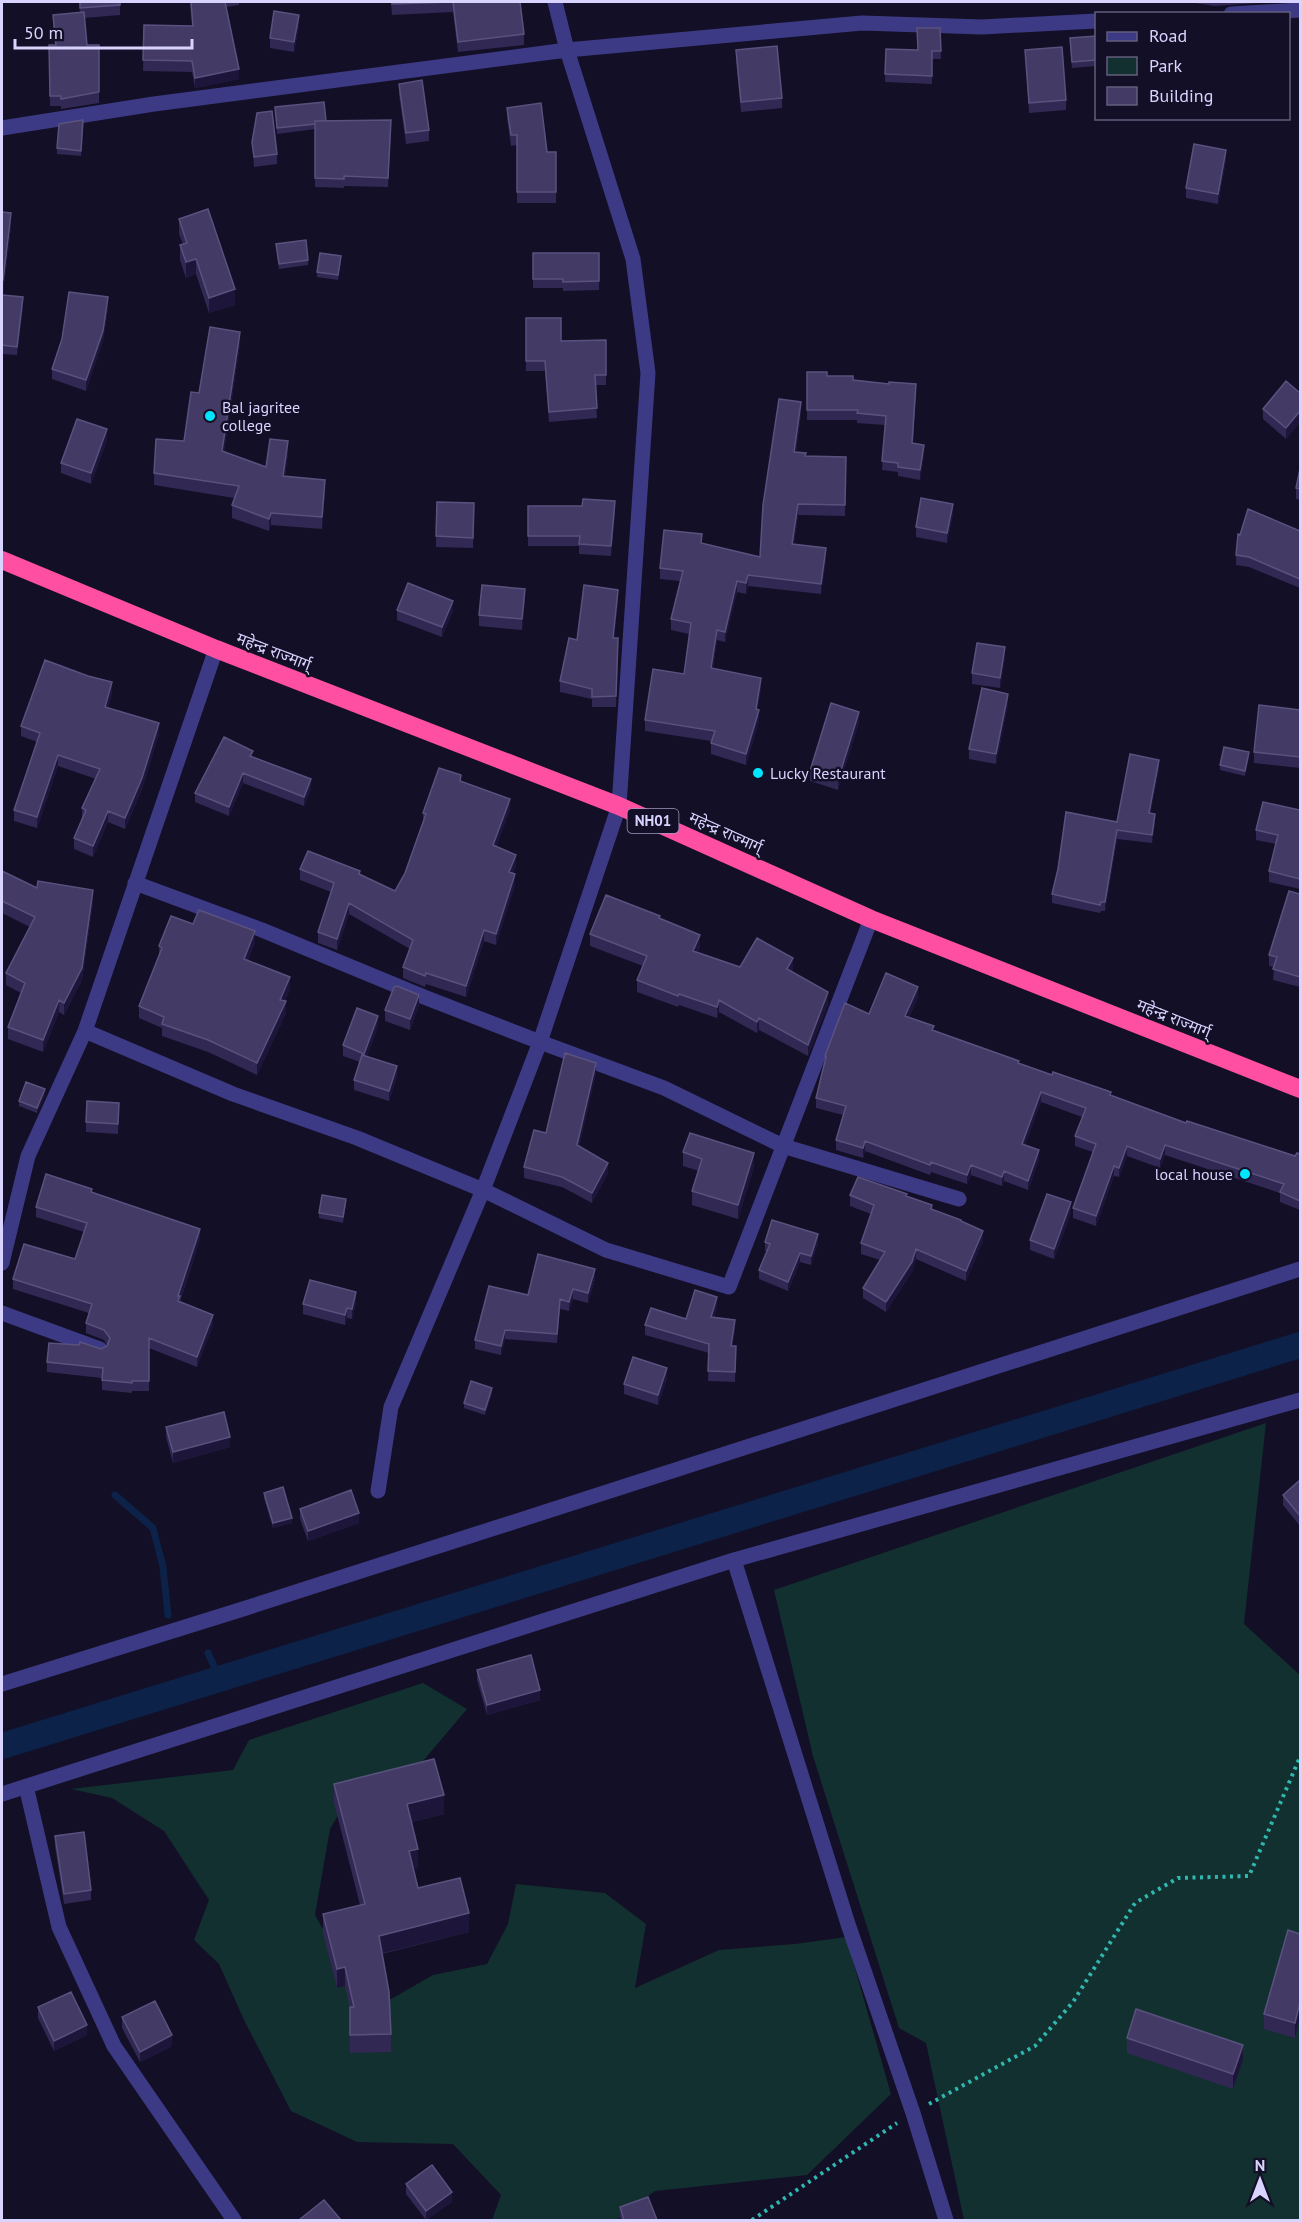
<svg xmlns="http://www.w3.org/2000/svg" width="1302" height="2222" font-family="'PT Sans','Noto Sans Devanagari',sans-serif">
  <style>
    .green { fill: #12302f }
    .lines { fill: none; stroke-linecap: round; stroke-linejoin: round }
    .stream { stroke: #0c2248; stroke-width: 7 }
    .canal { stroke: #0c2248; stroke-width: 26 }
    .path { stroke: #2fb8b0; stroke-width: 4; stroke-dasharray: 3 4.5; stroke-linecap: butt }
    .minor { stroke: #3d3a85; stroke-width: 15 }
    .highway { stroke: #ff4fa3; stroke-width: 18 }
    .wall { fill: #312854 }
    .shaded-wall { fill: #1d163a }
    .building { fill: #433a66; stroke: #5a527e; stroke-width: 1.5 }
    .poi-dot { fill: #00e5ff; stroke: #130f26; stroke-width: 2 }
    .labels { text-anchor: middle; stroke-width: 5; stroke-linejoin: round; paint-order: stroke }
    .shield { fill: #130f26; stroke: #9e99be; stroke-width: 1.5 }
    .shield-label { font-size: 15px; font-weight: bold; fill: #d9d4ff }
    .poi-label { font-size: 16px; fill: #d9d4ff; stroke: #130f26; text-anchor: start }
    .street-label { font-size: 16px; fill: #d9d4ff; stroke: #130f26 }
  </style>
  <rect width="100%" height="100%" fill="#130f26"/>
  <path class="green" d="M1266,1423L1244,1624L1300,1675V2220H964L926,2043L899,2028L813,1756L774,1590Z
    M423,1683L467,1709L423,1761L357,1783L330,1829L315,1915L341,1961L357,2008L391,1999L433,1975L487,1964L508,1924L516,1884L605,1893L646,1924L635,1988L719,1950L795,1944L846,1937L891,2094L807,2175L655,2191L616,2220H492L501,2195L453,2144L357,2142L291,2111L244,2020L219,1964L194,1940L209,1900L164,1831L112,1798L71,1789L233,1770L249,1740Z"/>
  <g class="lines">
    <path class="stream" d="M115,1495L153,1528L163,1567L168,1615
      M208,1653L220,1679"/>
    <path class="canal" d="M2,1746L1300,1345"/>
    <path class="path" d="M929,2104L1035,2046L1073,2002L1135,1903L1178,1878L1249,1876L1300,1757
      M752,2220L897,2123"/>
    <path class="minor" d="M1231,14L1300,10
      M2,128L154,104L567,50L862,23L982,27L1096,21
      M135,883L262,930L424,997L540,1042L664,1088L783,1146L959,1199
      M85,1031L233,1094L357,1138L483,1190L606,1250L729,1287L871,919
      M2,1263L28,1156L85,1031L216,649
      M2,1313L100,1349
      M378,1491L391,1407L483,1190L540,1042L619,806L648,373L633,259L567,50L555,2
      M734,1560L848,1924L913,2113L946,2220
      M2,1684L243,1609L1300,1269
      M26,1786L59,1927L114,2046L234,2220
      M2,1794L734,1560L1300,1400"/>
    <path class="highway" d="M2,560L216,649L619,806L871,919L1300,1089"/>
  </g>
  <path class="wall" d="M79,2H120V15L84,18L87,45H99V103L61,109V106H50L49,45H55L53,26V15L80,12Z
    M190,2H239V5L226,7L239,79L195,88L192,72L143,71L144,25L192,26Z
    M391,2H520L524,34V45L458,52L453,12L392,15Z
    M1189,2H1258V3L1214,6Z
    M299,25L294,52L270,48V38Z
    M940,28L941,59H932V84L885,82L886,49L918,50Z
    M1096,36V66L1072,68L1070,44Z
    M736,50L782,98V108L741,112L736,60Z
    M1025,50L1066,100V110L1029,113Z
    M399,84L429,130V141L406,144L399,94Z
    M275,107L326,121L391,129L388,187L344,186V188L315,187V129L277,134Z
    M507,108L547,152H556V203H517V145L511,146L507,118Z
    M83,120L81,156L57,154V148Z
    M252,142L277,154V164L254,167Z
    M1226,160L1218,204L1186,198V188Z
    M2,212L11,227L3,294H2Z
    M179,219L235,305L209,313L196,274L186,278L180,260V245L183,244L179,234Z
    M276,244L308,260V265L279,269Z
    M533,253H599V290L563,291V288H533Z
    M341,261L338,280L317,277V272Z
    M2,295L23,306L17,355L2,354Z
    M108,308L103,341L86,391L52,379V369Z
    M526,318L561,341L606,340V385H595L597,418L549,422L545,371H526Z
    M240,344L224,452L266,467L288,454L285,476L325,492L322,529L271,525L269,531L232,518V505L234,498L154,485V473L184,441L199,393Z
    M807,372L916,393L913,443L924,454L920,480L898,476V472L882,470L885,425L857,423V420H807Z
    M1300,393V422L1286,439L1263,419V409Z
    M801,413L796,452L806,456L846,457L845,516L798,515L794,544L826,559L821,594L748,586L746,594L737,592L725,642L717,640L713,668L761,688L757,709L759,721L746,765L711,754V741L645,731V720L684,674L689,634L671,630V619L680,581L660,579V568L702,543L760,557Z
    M107,440L91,484L61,473V463Z
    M1300,469V500L1296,499V488Z
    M528,506L615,512L611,556L579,554V546H528Z
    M474,513L473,548L436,547V536Z
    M953,514L947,543L916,537V527Z
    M1300,531V588L1249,567L1236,565V555Z
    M525,600L522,630L479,626V615Z
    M618,600L614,638H618L616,707H592V699L560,692V681L577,640Z
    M397,610L453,611L442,637L397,620Z
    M1005,658L1000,688L972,684V673Z
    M112,693L108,708L159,734L142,789L125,829L108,822L93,857L74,849V838L82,819V808L96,779L58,766L37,828L14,821V810L37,742L21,736V726Z
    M1008,704L996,764L969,759V749Z
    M1300,710V768L1254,763V752Z
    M859,722L838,790L810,781V771Z
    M253,757L311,789L304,806L243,783L229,816L195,802V793Z
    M1249,757L1245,776L1220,770V765Z
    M1159,768L1150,814L1155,823L1152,843L1117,839L1105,911H1101L1100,913L1052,903V894L1117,822Z
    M461,781L510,810L496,847L516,866L513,873L515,885L496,945L484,941L466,997L426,984L425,987L403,978V967L410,949L349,914L337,950L318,943V932L331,892L300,880V869L360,875L395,891L405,873L423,822V813Z
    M1300,810V889L1269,882V871L1276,844L1256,840V830Z
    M2,871L37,888L93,902L82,980L64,1015L59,1012L43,1052L8,1039V1027L21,993L6,985V973L30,927L2,913Z
    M1300,894V987L1273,980L1274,967L1269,966V955Z
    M660,919L700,947L698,952L740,967L793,970L792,971L828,1004L808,1056L759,1030L757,1033L719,1012L717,1018L679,1005L678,1007L637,992V980L643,966L590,946V934Z
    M193,924L255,943L248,960L290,989L285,1001L286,1013L257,1075L208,1052L162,1036V1028L139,1018V1006L159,956V946Z
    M918,997L909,1017L934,1030L1019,1063L1186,1123L1295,1156L1300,1154V1210L1280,1202V1193L1165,1155L1160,1168L1127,1156L1119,1177L1114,1176L1096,1226L1073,1218V1208L1093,1152L1075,1146V1136L1082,1117L1041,1102L1025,1145L1039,1160L1028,1190L1004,1181L1002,1186L971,1175L967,1184L931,1172L930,1175L865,1151L863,1158L836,1150V1140L843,1115L816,1108V1098L825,1063V1056Z
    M419,1005L410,1030L385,1021V1010Z
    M378,1026L367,1056L397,1076L389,1101L354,1090V1080L360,1062L343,1056V1045Z
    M596,1073L579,1147L608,1173L592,1203L562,1187L524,1178V1167L546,1133Z
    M45,1095L37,1113L19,1106V1101Z
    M119,1113L118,1134L86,1132V1122Z
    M683,1152L754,1167L738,1219L692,1205V1191L699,1171L683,1166Z
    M92,1192L200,1239L180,1302L213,1325L197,1367L149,1348V1391H132V1393L102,1390V1378L47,1372V1362L101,1349L107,1346V1345L104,1340L86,1333V1323L89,1313L13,1289V1279L75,1259L84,1232L36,1217V1207Z
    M850,1195L907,1196L932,1209L961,1222L983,1241L966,1281L916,1259L912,1272L886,1312L863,1298V1288L880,1260L861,1254V1243L871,1214L850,1206Z
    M346,1204L343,1223L319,1218V1213Z
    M1071,1213L1054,1259L1030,1250V1240Z
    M765,1242L818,1243L811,1265L800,1262L788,1291L759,1279V1270L767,1251H765Z
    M595,1279L588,1303L573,1299L569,1311L560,1309L557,1343L505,1339L501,1355L475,1349V1340L528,1295Z
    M356,1302L352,1319L347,1318L345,1325L303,1314V1304Z
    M717,1307L714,1317L735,1330L732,1346H736L735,1382L708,1381L709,1353L645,1335V1325L686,1319Z
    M667,1378L658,1405L624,1394V1384Z
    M492,1393L485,1415L464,1408V1403Z
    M166,1427L230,1447L173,1463L166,1437Z
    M1300,1480V1526L1283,1505V1495Z
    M264,1493L292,1523L273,1528L264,1498Z
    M300,1509L359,1523L308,1541L300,1519Z
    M477,1670L540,1700L487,1715L477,1680Z
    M334,1784L444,1814L412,1822L418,1868L413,1869L418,1888L469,1932L382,1954L391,2034V2052L350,2053V2008L345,1986L337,1988L323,1933V1914L360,1905L334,1803Z
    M55,1836L91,1890V1900L64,1904L55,1846Z
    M1300,1934V2017L1295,2038L1264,2029V2014Z
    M38,2007L87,2035L54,2051L38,2018Z
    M122,2017L172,2046L140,2062L122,2028Z
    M1127,2038L1243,2060L1233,2089L1127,2053Z
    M406,2184L452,2202L426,2220L406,2194Z
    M620,2207L657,2220H620Z"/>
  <path class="shaded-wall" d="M299,15V25L294,52V42Z
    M239,69V79L195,88V78Z
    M1226,150V160L1218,204V194Z
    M11,213V227L3,294V280Z
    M196,259V274L186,278V262Z
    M235,289V305L209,313V298Z
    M23,297V306L17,355V347Z
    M108,297V308L103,341L86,391V380Z
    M240,332V344L222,464V451Z
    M801,402V413L794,463V452Z
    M1300,411V422L1286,439V428Z
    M107,429V440L91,484V473Z
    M288,441V454L283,489V476Z
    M924,445V454L920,480V470Z
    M325,480V492L322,529V517Z
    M615,501V512L611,556V546Z
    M798,504V515L792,555V544Z
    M953,504V514L947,543V533Z
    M271,513V525L269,531V519Z
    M826,548V559L821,594V584Z
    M748,575V586L746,594V583Z
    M737,581V592L725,642V632Z
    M525,589V600L522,630V619Z
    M618,590V600L613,649V638Z
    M453,601V611L442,637V627Z
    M717,630V640L711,679V668Z
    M1005,647V658L1000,688V678Z
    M761,678V688L756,720V709Z
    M112,682V693L105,718V707Z
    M1008,694V704L996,764V754Z
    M759,710V721L746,765V754Z
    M859,712V722L838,790V780Z
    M159,723V734L142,789L125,829V818Z
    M1249,752V757L1245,776V771Z
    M58,755V766L37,828V817Z
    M1159,760V768L1149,822V813Z
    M243,773V783L229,816V807Z
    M311,779V789L304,806V797Z
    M510,799V810L493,856V845Z
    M108,811V822L93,857V846Z
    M1155,814V823L1152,843V835Z
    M1117,830V839L1105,911V902Z
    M516,855V866L509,883V872Z
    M515,874V885L496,945V934Z
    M93,890V902L82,980L64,1015V1003Z
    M349,903V914L337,950V939Z
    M484,930V941L466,997V986Z
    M255,931V943L244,971V959Z
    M700,935V947L693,962V951Z
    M793,958V970L787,980V969Z
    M290,977V989L280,1012V1000Z
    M918,987V997L905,1025V1016Z
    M828,992V1004L808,1056V1045Z
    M419,995V1005L410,1030V1019Z
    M59,1000V1012L43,1052V1040Z
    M719,1000V1012L717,1018V1007Z
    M286,1001V1013L257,1075V1063Z
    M378,1016V1026L364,1064V1054Z
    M759,1018V1030L757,1033V1022Z
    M596,1063V1073L577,1156V1145Z
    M397,1066V1076L389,1101V1091Z
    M45,1089V1095L37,1113V1108Z
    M1041,1092V1102L1022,1154V1144Z
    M865,1141V1151L863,1158V1148Z
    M1165,1145V1155L1160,1168V1159Z
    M1127,1146V1156L1119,1177V1168Z
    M1039,1150V1160L1028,1190V1181Z
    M754,1153V1167L738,1219V1205Z
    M608,1163V1173L592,1203V1193Z
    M971,1165V1175L967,1184V1175Z
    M1114,1166V1176L1096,1226V1216Z
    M1004,1171V1181L1002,1186V1177Z
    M1071,1202V1213L1054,1259V1249Z
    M200,1229V1239L180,1300V1306L178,1311V1296Z
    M983,1231V1241L966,1281V1271Z
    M818,1234V1243L811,1265V1256Z
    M916,1249V1259L912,1272L886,1312V1302Z
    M800,1253V1262L788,1291V1282Z
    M595,1269V1279L588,1303V1293Z
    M573,1289V1299L569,1311V1302Z
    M356,1292V1302L352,1319V1309Z
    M717,1297V1307L711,1327V1317Z
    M347,1308V1318L345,1325V1315Z
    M213,1315V1325L197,1367V1357Z
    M735,1320V1330L731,1355V1346Z
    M505,1330V1339L501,1355V1346Z
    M667,1368V1378L658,1405V1395Z
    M492,1388V1393L485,1415V1410Z
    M230,1437V1447L173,1463V1452Z
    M359,1513V1523L308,1541V1531Z
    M292,1518V1523L273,1528V1523Z
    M540,1690V1700L487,1715V1705Z
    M444,1795V1814L407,1823V1804Z
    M418,1849V1868L409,1870V1851Z
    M469,1913V1932L379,1954V1936Z
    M345,1967V1986L337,1988V1969Z
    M1300,2002V2017L1295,2038V2023Z
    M87,2025V2035L54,2051V2041Z
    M172,2035V2046L140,2062V2052Z
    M1243,2045V2060L1233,2089V2074Z
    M452,2192V2202L426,2220V2211Z"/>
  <path class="building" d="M80,2H120V5L80,8Z
    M191,2H225L239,69L195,78L192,61L143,60L144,25L193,26Z
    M392,2H520L524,34L458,42L453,2L392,4Z
    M274,11L299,15L294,42L270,38Z
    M84,12L87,45H99V92L61,99V96H50L49,45H56L53,15Z
    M917,28H940L941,51H932V76L885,74L886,49L918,50Z
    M1096,36V60L1072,62L1070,38Z
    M777,46L782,98L741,102L736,50Z
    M1062,47L1066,100L1029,103L1025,50Z
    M422,80L429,130L406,133L399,84Z
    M324,102L326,121H315V124L277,128L275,107Z
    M541,103L547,152H556V192H517V135H511L507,108Z
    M272,111L277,154L254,157L252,142L257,113Z
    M83,120L81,151L57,148L59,124Z
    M391,120L388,178L344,176V179L315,178V121Z
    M1194,144L1226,150L1218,194L1186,188Z
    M208,209L235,289L209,298L196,259L186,262L180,245L187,243L179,219Z
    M2,212L11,213L3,280H2Z
    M306,240L308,260L279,264L276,244Z
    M320,253L341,256L338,275L317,272Z
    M533,253H599V281L563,282V279H533Z
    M69,292L108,297L103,331L86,380L52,369L62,339Z
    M2,295L23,297L17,347L2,345Z
    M526,318H561V341L606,340V375H595L597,408L549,412L545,361H526Z
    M210,327L240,332L222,451L266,467L270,439L288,441L283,476L325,480L322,517L271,513L269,519L232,505L239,486L154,473L156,439L184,441L191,392L199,393Z
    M807,372H827V376H853V380L889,384V382L916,384L912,443L924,445L920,470L898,467V463L882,461L886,416L857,413L858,410H807Z
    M1286,381L1300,393V411L1286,428L1263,409Z
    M779,399L801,402L794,452L806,453L805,456L846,457L845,505L798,504L792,544L826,548L821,584L748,575L746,583L737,581L725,632L717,630L711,668L761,678L756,709L759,710L746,754L711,743L715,731L645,720L653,669L684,674L691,623L671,619L683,571L660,568L664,530L702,534L701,543L760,557L763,505Z
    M77,419L107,429L91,473L61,463Z
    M1300,469V489L1296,488Z
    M921,498L953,504L947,533L916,527Z
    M583,499L615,501L611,546L579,544L580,536H528V506H582Z
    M437,502L474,503L473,538L436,536Z
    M1248,509L1300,531V579L1249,557L1236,555L1238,534L1240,535Z
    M408,583L453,601L442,627L397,610Z
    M482,585L525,589L522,619L479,615Z
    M584,585L618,590L613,638H618L616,696L592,697V689L560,681L569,638L577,640Z
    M977,643L1005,647L1000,678L972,673Z
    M45,660L88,676L112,682L105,707L159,723L142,778L125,818L108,811L93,846L74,838L86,810L82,808L100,769L58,755L37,817L14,810L40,733L21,726Z
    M982,688L1008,694L996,754L969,749Z
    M831,703L859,712L838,780L810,771Z
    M1259,705L1300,710V757L1254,752Z
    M224,737L253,751L250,756L311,779L304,797L243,773L229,807L195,793Z
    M1224,747L1249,752L1245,771L1220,765Z
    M1130,754L1159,760L1149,813L1155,814L1152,835L1117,830L1105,902H1101L1100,905L1052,894L1058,869L1066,812L1117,822Z
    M439,768L461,775L460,781L510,799L493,845L516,855L509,872L515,874L496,934L484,930L466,986L426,973L425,976L403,967L413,940L349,903L337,939L318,932L334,883L300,869L308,851L360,871L359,874L395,891L405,873L426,814L423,813Z
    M1263,802L1300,810V879L1269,871L1278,835L1256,830Z
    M2,871L37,888L38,881L93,890L82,968L64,1003L59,1000L43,1040L8,1027L25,983L6,973L35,917L2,901Z
    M1289,891L1300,894V977L1273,969L1277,957L1269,955Z
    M606,895L660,916L659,918L700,935L693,951L740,967L757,938L793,958L787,969L828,992L808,1045L759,1018L757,1022L719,1000L717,1007L679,994L678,996L637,980L647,956L590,934Z
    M199,910L255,931L244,959L290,977L280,1000L286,1001L257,1063L208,1040L162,1024L164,1017L139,1006L162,948L159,946L171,916L193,924Z
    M886,973L918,987L905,1016L934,1026L932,1030L1019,1061L1018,1063L1052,1075L1053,1072L1111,1092L1110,1095L1186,1123L1187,1121L1295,1156L1297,1153L1300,1154V1201L1280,1192L1284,1184L1165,1145L1160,1159L1127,1146L1119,1168L1114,1166L1096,1216L1073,1208L1096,1144L1075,1136L1086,1108L1041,1092L1022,1144L1039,1150L1028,1181L1004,1171L1002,1177L971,1165L967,1175L931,1162L930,1165L865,1141L863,1148L836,1140L846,1106L816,1098L826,1057L825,1056L845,1003L869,1014Z
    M397,986L419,995L410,1019L385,1010L394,987Z
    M357,1008L378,1016L364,1054L343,1045Z
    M565,1053L596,1063L577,1145L608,1163L592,1193L562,1177L524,1167L534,1130L546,1133Z
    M362,1055L397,1066L389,1091L354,1080Z
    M26,1082L45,1089L37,1108L19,1101Z
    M87,1101L119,1103L118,1124L86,1122Z
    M690,1133L754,1153L738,1205L692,1191L702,1159L683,1152Z
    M46,1174L92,1189L91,1192L200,1229L178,1296H180L178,1301L213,1315L197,1357L149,1338V1381H132V1383L102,1380L103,1368L47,1362L49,1343L79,1345L80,1342L101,1349L107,1346L110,1338L104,1330L86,1323L92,1304L13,1279L24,1244L75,1259L87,1223L36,1207Z
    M858,1177L907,1194L906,1196L932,1205L931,1209L961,1220V1221L983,1231L966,1271L916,1249L912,1262L886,1302L863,1288L885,1252L861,1243L874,1205L850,1195Z
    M1047,1194L1071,1202L1054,1249L1030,1240Z
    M322,1195L346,1199L343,1217L319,1213Z
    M772,1220L818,1234L811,1256L800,1253L788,1282L759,1270L770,1244L765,1242Z
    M538,1254L595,1269L588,1293L573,1289L569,1302L560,1299L557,1334L505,1330L501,1346L475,1340L489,1286L528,1295Z
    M310,1280L356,1292L352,1309L347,1308L345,1315L303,1304Z
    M695,1290L717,1297L711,1317L735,1320L731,1346H736L735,1372L708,1371L709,1344L645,1325L651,1308L686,1319Z
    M633,1357L667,1368L658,1395L624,1384Z
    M471,1381L492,1388L485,1410L464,1403Z
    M224,1412L230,1437L173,1452L166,1427Z
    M1300,1480V1516L1283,1495Z
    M283,1487L292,1518L273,1523L264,1493Z
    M351,1490L359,1513L308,1531L300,1509Z
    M531,1655L540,1690L487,1705L477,1670Z
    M434,1759L444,1795L407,1804L418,1849L409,1851L418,1888L460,1878L469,1913L379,1936L389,1992L391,2034L350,2035V2007H354L345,1967L337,1969L323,1914L365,1904L334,1784Z
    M84,1832L91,1890L64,1894L55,1836Z
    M1288,1930L1300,1934V2002L1295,2023L1264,2014Z
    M71,1992L87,2025L54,2041L38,2007Z
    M155,2001L172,2035L140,2052L122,2017Z
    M1136,2009L1243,2045L1233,2074L1127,2038Z
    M432,2165L452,2192L426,2211L406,2184Z
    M648,2197L657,2220H624L620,2207Z
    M324,2200L341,2220H299Z"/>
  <g class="poi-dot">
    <circle cx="210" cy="416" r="6"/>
    <circle cx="758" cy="773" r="6"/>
    <circle cx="1245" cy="1174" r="6"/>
  </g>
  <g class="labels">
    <rect class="shield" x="627.5" y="809" width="51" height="24" rx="4.5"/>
    <g class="shield-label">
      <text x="653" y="826">NH01</text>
    </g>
    <g class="poi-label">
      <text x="222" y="413">Bal jagritee<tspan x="222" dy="18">college</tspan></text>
      <text x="770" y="779">Lucky Restaurant</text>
      <text x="1233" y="1180" text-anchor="end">local house</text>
    </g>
    <g class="street-label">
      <text transform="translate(274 651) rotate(21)" y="6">महेन्द्र राज्मार्ग्</text>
      <text transform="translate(726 832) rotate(24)" y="6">महेन्द्र राज्मार्ग्</text>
      <text transform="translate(1174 1018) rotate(22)" y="6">महेन्द्र राज्मार्ग्</text>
    </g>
  </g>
  <rect width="1302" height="2222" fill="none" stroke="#d9d4ff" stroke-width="6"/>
  <rect x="1095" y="12" width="195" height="108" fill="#130f26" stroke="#625e7d" stroke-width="1.5"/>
  <rect x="1107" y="32" width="30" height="9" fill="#3d3a85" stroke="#625e7d" stroke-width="1.5"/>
  <text x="1149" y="42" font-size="18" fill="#d9d4ff">Road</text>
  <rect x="1107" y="57" width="30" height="18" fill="#12302f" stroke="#625e7d" stroke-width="1.5"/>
  <text x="1149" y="72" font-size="18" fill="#d9d4ff">Park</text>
  <rect x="1107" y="87" width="30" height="18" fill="#433a66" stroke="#625e7d" stroke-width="1.5"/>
  <text x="1149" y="102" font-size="18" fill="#d9d4ff">Building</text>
  <g transform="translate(1260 2180)" stroke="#130f26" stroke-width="4.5" paint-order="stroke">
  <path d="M0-4.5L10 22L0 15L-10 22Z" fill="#d9d4ff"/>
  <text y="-9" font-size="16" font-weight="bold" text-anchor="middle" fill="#d9d4ff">N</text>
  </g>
  <path d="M15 39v9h177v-9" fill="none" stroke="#d9d4ff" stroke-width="3"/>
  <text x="24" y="39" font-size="18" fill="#d9d4ff" stroke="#130f26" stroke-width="4.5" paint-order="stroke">50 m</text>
</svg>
